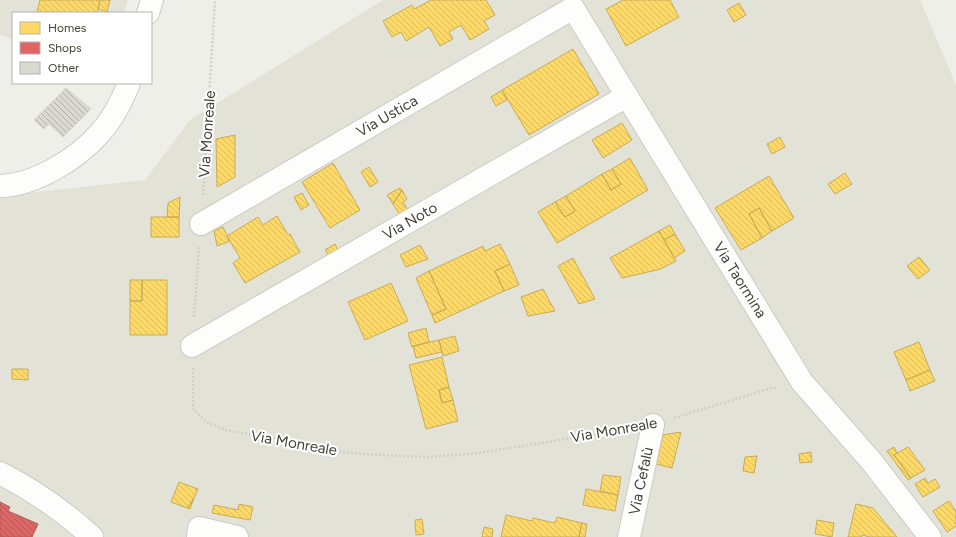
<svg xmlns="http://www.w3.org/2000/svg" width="956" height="537" font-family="Figtree,sans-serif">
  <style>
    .residential { fill: #e3e2d7 }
    .homes { fill: url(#homes-back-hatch); stroke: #c7ac58 }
    .shops { fill: url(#shops-back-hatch); stroke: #b25b58 }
    .building { fill: url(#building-back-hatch); stroke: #d7d6cf }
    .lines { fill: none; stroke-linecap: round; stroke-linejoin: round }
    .minor-casing { stroke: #cccbc5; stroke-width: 24 }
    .path { stroke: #d0cfcb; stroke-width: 2.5; stroke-dasharray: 2 2; stroke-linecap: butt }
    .minor { stroke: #fdfdfc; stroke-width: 22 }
    .labels { text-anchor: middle; stroke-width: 4; stroke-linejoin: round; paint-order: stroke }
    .street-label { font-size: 15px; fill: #454236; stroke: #fff }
  </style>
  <defs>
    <pattern id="homes-back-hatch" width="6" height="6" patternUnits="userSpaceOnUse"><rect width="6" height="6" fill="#ffd966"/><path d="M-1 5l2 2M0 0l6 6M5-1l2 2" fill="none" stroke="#dcbb59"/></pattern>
    <pattern id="shops-back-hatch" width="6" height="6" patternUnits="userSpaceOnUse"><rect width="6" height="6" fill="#e06666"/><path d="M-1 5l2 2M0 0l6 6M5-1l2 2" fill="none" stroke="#b75655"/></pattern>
    <pattern id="building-back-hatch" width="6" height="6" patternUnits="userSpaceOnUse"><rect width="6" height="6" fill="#d9d8d1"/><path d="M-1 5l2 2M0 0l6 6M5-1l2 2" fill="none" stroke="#b2b1aa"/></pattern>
  </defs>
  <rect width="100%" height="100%" fill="#efefe9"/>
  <path class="residential" d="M0,0H128L124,13H13V39L0,35Z
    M383,0H920L956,85V537H0V196L145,180L190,120Z"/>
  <path class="homes" d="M40,0H100L97,13L37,12Z
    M100,0H110L107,12L98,9Z
    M431,0H486L495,15L484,21L489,29L470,40L461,25L449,32L453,39L440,46L429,27L406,41L401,32L392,37L383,21L412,5L414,9Z
    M623,0H670L679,17L626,46L606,9Z
    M739,3L746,15L734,22L727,10Z
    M573,49L599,94L529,135L502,90Z
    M502,90L507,100L496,106L491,97Z
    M622,123L632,140L603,158L592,140Z
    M235,135V177L217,187L216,139Z
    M780,137L785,147L772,154L767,144Z
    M630,158L648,190L557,243L538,212L555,202L565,217L575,211L566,196L602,174L611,190L621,184L612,169Z
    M333,163L360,210L330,228L302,182Z
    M369,167L378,182L370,187L361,172Z
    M612,169L621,184L611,190L602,174Z
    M845,173L852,184L835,194L828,184Z
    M769,176L794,218L772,231L759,208L749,214L762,238L741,250L715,208Z
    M400,188L402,190L393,204L387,195Z
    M402,190L407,199L403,202L408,210L400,215L393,204Z
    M302,193L309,205L301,210L294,197Z
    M566,196L575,211L565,217L555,202Z
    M180,197L179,217H167L168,203Z
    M759,208L772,231L762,238L749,214Z
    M277,216L288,235L290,234L300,252L245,283L233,263L240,258L227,236L258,217L263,225Z
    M151,217H179V237H151Z
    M670,225L675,234L664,240L659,231Z
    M223,227L230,241L217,246L214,231Z
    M659,231L676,261L661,269L622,278L610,258Z
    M675,234L685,251L674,258L664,240Z
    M335,244L338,250L329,256L325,250Z
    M500,244L510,264L495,271L504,291L435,323L432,315L446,309L429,271L483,246L485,251Z
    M420,245L428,259L406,267L400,255Z
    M919,257L930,270L918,279L907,266Z
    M573,258L595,299L579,304L558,266Z
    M510,264L519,285L504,291L495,271Z
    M429,271L446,309L432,315L416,278Z
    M130,280H142V301H130Z
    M142,280H167V335H130V301H142Z
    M391,283L408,321L365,340L348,302Z
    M543,289L555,311L528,316L521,297Z
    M426,328L429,342L412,347L408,333Z
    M455,336L459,351L443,356L439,340Z
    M439,340L442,352L416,358L413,346Z
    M919,342L930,370L906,380L894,352Z
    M442,357L449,387L439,390L442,403L453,400L458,421L426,429L409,365Z
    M12,369H28V380L12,379Z
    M930,370L935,381L910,391L906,380Z
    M449,387L453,400L442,403L439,390Z
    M681,432L672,468L656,464L663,435Z
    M894,447L897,453L894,455L911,478L908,480L887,451Z
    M908,447L925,470L911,478L894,455Z
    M811,452L812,462L800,463L799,454Z
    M757,456L754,473L743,471L745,457Z
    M603,475L621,477L618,495L600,491Z
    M925,478L928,483L935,479L940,487L923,497L915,484Z
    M179,482L198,489L194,498L187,508L171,502Z
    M586,489L618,495L615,511L583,505Z
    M194,498L190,509L187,508L189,506Z
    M949,501L956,511V526L947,532L933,511Z
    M239,504L253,507L250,520L212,513L214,505L238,510Z
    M856,504L873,508L897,537H870L862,535V537H848Z
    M506,515L532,521L533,518L555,523L557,517L582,523L579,537H501Z
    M422,519L424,534L416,535L415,520Z
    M817,520L834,523L832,537L815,534Z
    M582,523L587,524L585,537H579Z
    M484,527L493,529L492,537H482Z"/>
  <path class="shops" d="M0,502L10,507L8,511L38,524L32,537H0Z"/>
  <path class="building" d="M66,88L91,109L63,137L49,124L44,129L34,120Z"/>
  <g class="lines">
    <g class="minor-casing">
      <path id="minor" d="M148,13L152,0
        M0,186C35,185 77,159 99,134C113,119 122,101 129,83
        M201,224L573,8L802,382L872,462L930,537
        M192,346L627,96
        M0,473C33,490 65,512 92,537
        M198,537L199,528L237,537
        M629,537L653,425"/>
    </g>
    <path class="path" d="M203,195L215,0
      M194,317L199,246
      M193,368V408L206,422L226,430L350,453L399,456L429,457L479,453L628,429
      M674,418L762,391L778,387"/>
    <use href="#minor" class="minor"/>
  </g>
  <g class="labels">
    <g class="street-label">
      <text transform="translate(387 116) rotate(-30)" y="5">Via Ustica</text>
      <text transform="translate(207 134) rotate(-86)" y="5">Via Monreale</text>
      <text transform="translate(410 221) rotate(-30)" y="5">Via Noto</text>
      <text transform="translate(740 280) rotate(58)" y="5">Via Taormina</text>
      <text transform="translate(614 430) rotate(-10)" y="5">Via Monreale</text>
      <text transform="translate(294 443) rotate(10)" y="5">Via Monreale</text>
      <text transform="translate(641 481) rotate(-78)" y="5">Via Cefalù</text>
    </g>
  </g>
  <rect x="12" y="12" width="140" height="72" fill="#ffffff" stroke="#b5b3af"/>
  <rect x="20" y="22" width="20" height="12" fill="#ffd966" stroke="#b5b3af"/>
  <text x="48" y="32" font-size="12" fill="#454236">Homes</text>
  <rect x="20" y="42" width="20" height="12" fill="#e06666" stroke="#b5b3af"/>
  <text x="48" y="52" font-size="12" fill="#454236">Shops</text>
  <rect x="20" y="62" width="20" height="12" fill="#d9d8d1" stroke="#b5b3af"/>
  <text x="48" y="72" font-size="12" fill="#454236">Other</text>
</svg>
